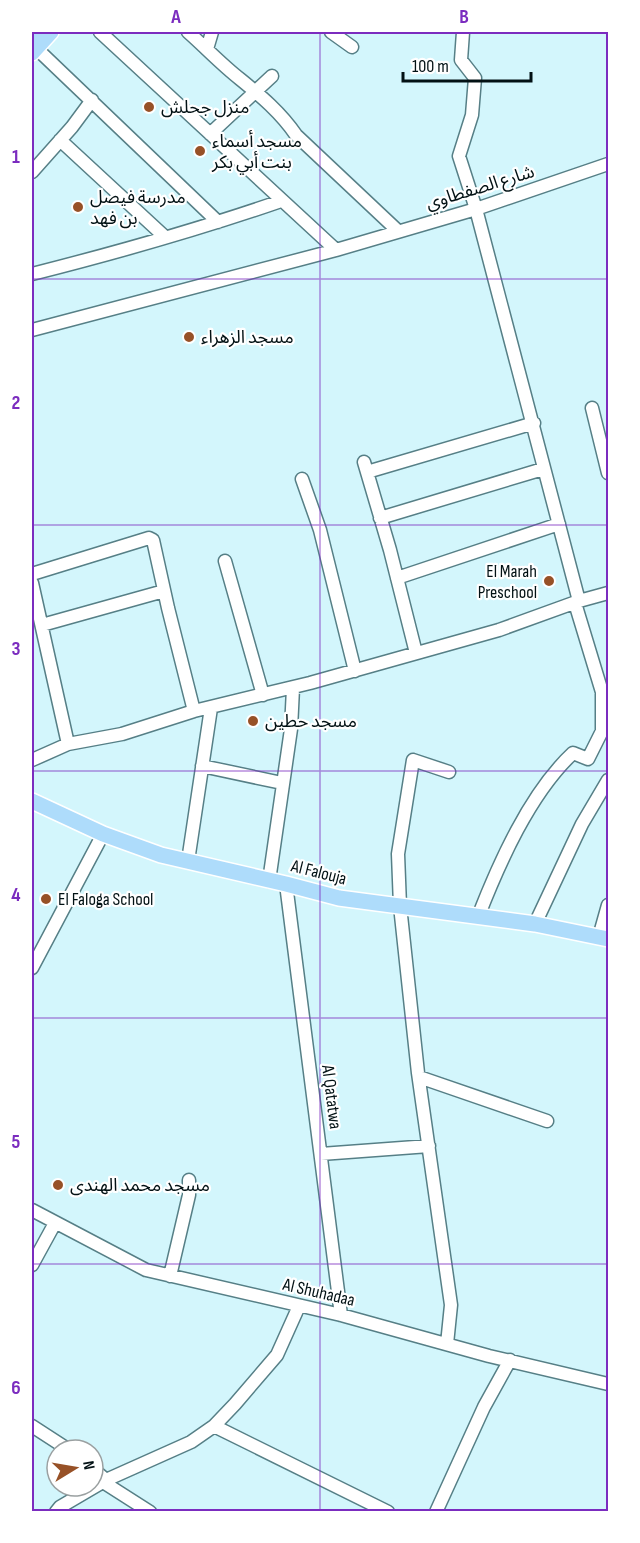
<svg xmlns="http://www.w3.org/2000/svg" width="640" height="1543" font-family="'Sofia Sans Condensed','Noto Sans Arabic',sans-serif">
  <style>
    .lines { fill: none; stroke-linecap: round; stroke-linejoin: round }
    .minor-casing { stroke: #567f86; stroke-width: 15 }
    .major-casing { stroke: #fff; stroke-width: 18 }
    .minor { stroke: #fff; stroke-width: 12 }
    .major { stroke: #aedcfb; stroke-width: 15 }
    .grid { fill: none; stroke: #7b2cbf; stroke-width: 1.5; stroke-opacity: 0.55 }
    .poi-dot { fill: #975127; stroke: #fff; stroke-width: 2 }
    .labels { text-anchor: middle; stroke-width: 4.5; stroke-linejoin: round; paint-order: stroke }
    .poi-label { font-size: 18px; fill: #021114; stroke: #fff; text-anchor: start }
    .street-label { font-size: 18px; fill: #021114; stroke: #fff }
    .neatline { fill: none; stroke: #7b2cbf; stroke-width: 2 }
    .grid-label { font-size: 20px; text-anchor: middle; font-weight: bold; fill: #7b2cbf }
  </style>
  <rect width="100%" height="100%" fill="#d3f6fc"/>
  <g class="lines">
    <g class="minor-casing">
      <path id="minor" d="M100,32L336,250
        M188,32C205,47 222,65 240,79C261,96 281,113 296,135L398,231
        M331,32L352,47
        M463,32L461,60L475,78L472,115L459,156L476,209L579,601
        M36,48L218,222
        M207,49L212,32
        M210,134L272,76
        M60,140L165,237
        M32,172L72,127L92,100
        M32,274C115,253 200,229 281,201
        M32,330L336,250L476,209L608,164
        M592,408L608,473
        M364,462L390,550L416,653
        M367,472L534,423
        M302,479L320,530L355,671
        M380,518L543,469
        M225,561L263,695
        M32,574L149,538L153,540L168,608L194,711
        M397,578L559,524
        M32,583L68,744
        M42,625L164,591
        M32,760L68,744L122,734L194,711L310,683L499,630L579,601L608,593
        M202,766L282,783
        M188,861L211,708
        M269,881L291,729L293,688
        M286,884L341,1315
        M478,917C499,863 530,793 573,753L588,759L602,731V692L575,603
        M535,924L582,824L608,780
        M599,937L608,905
        M32,968L103,834
        M419,1077L547,1121
        M321,1154L429,1146
        M32,1210L146,1270L341,1315L489,1356L608,1384
        M32,1265L55,1223
        M170,1276L189,1195V1180
        M447,1344L451,1305L418,1073L400,906L398,854L413,760L449,772
        M32,1426L69,1450
        M214,1426L388,1512
        M93,1469L106,1480
        M103,1482L150,1512
        M56,1512L60,1507L106,1480L191,1442L214,1426L235,1404L277,1355L299,1306
        M436,1512L484,1407L510,1360"/>
    </g>
    <g class="major-casing">
      <path id="major" d="M32,36L35,32
        M32,53L51,32
        M32,801L103,834L161,855L286,884L339,898L535,924L608,939"/>
    </g>
    <use href="#minor" class="minor"/>
    <use href="#major" class="major"/>
  </g>
  <path class="grid" d="M320,32V1512M32,279H608M32,525H608M32,771H608M32,1018H608M32,1264H608"/>
  <g class="poi-dot">
    <circle cx="149" cy="107" r="6"/>
    <circle cx="200" cy="151" r="6"/>
    <circle cx="78" cy="207" r="6"/>
    <circle cx="189" cy="337" r="6"/>
    <circle cx="549" cy="581" r="6"/>
    <circle cx="253" cy="721" r="6"/>
    <circle cx="46" cy="899" r="6"/>
    <circle cx="58" cy="1185" r="6"/>
  </g>
  <g class="labels">
    <g class="poi-label">
      <text x="161" y="113">منزل جحلش</text>
      <text x="212" y="147">مسجد أسماء<tspan x="212" dy="21">بنت أبي بكر</tspan></text>
      <text x="90" y="203">مدرسة فيصل<tspan x="90" dy="21">بن فهد</tspan></text>
      <text x="201" y="343">مسجد الزهراء</text>
      <text x="537" y="577" text-anchor="end">El Marah<tspan x="537" dy="21">Preschool</tspan></text>
      <text x="265" y="727">مسجد حطين</text>
      <text x="58" y="905">El Faloga School</text>
      <text x="70" y="1191">مسجد محمد الهندى</text>
    </g>
    <g class="street-label">
      <text transform="translate(480 187) rotate(-17)" y="6">شارع الصفطاوي</text>
      <text transform="translate(319 872) rotate(14)" y="6">Al Falouja</text>
      <text transform="translate(332 1097) rotate(83)" y="6">Al Qatatwa</text>
      <text transform="translate(319 1292) rotate(13)" y="6">Al Shuhadaa</text>
    </g>
  </g>
  <rect width="640" height="1543" fill="none" stroke="#ffffff" stroke-width="66"/>
  <g transform="translate(75 1468) rotate(79)"><circle r="28" fill="#ffffff" stroke="#9aa0a1" stroke-width="1.5"/>
  <path d="M0-4.5L10 22L0 15L-10 22Z" fill="#975127"/>
  <text y="-9" font-size="16" font-weight="bold" text-anchor="middle" fill="#021114">N</text>
  </g>
  <path d="M403 72v9h128v-9" fill="none" stroke="#021114" stroke-width="3"/>
  <text x="412" y="72" font-size="18" fill="#021114" stroke="#ffffff" stroke-width="4.5" paint-order="stroke">100 m</text>
  <rect x="33" y="33" width="574" height="1477" class="neatline"/>
  <g class="grid-label">
    <text x="176" y="23">A</text>
    <text x="464" y="23">B</text>
    <text x="16" y="163">1</text>
    <text x="16" y="409">2</text>
    <text x="16" y="655">3</text>
    <text x="16" y="901">4</text>
    <text x="16" y="1148">5</text>
    <text x="16" y="1394">6</text>
  </g>
</svg>
